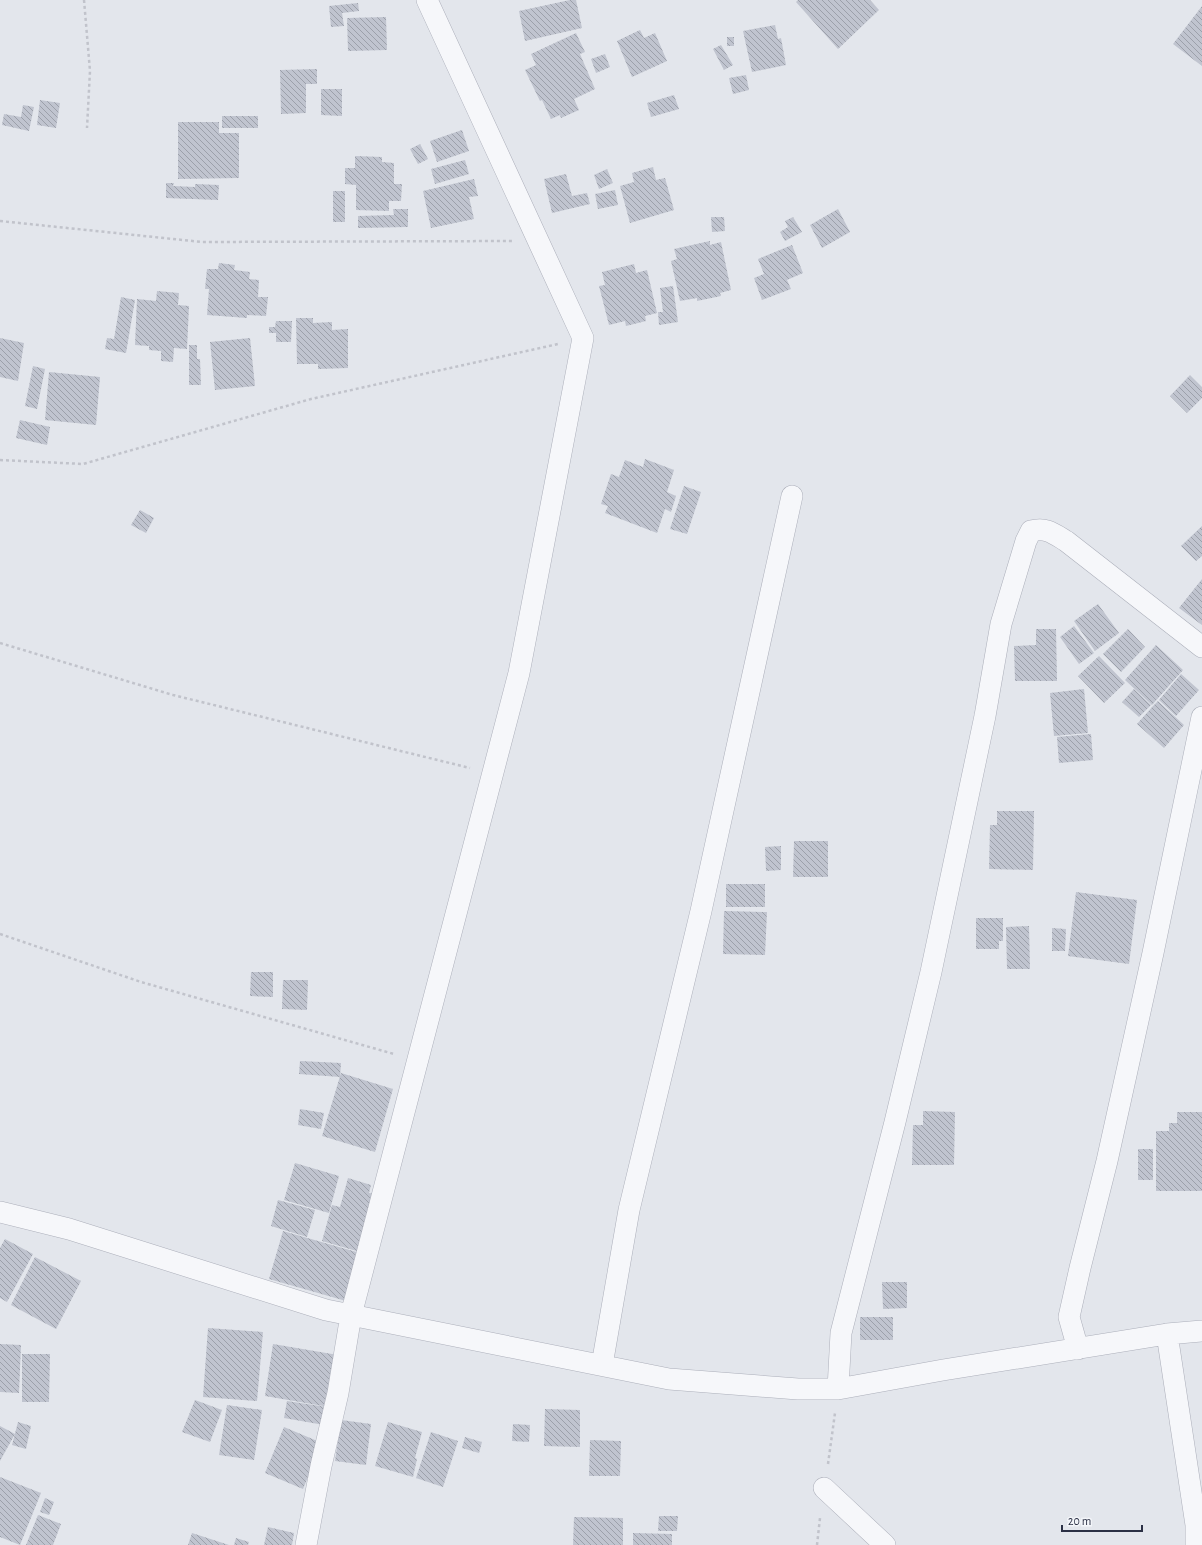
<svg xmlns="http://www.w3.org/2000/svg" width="1202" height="1545" font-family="'Alegreya Sans',sans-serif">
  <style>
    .building { fill: url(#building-back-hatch) }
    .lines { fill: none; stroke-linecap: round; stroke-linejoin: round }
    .minor-casing { stroke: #acafba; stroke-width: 22 }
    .path { stroke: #c1c3cb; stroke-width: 2.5; stroke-dasharray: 3 3; stroke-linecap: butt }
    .minor { stroke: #f6f7fa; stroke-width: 21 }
  </style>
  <defs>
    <pattern id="building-back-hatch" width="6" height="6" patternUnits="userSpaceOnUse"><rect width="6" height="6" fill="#c0c4cf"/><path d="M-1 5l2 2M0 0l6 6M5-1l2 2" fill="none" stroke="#9ca0aa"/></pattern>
  </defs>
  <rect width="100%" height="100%" fill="#e3e6ec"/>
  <path class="building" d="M570,0H576L582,28L525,41L519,11Z
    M798,0H870L879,10L838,49L796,2Z
    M358,3L359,11L342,13L344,26L331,27L329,6Z
    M1202,6V66L1173,44Z
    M386,17L387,50L348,51L347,18Z
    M775,25L778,39L781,38L786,65L752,72L743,31Z
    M640,30L644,38L655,33L667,61L632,77L617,41Z
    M576,33L585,52L580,54L595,89L574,99L579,110L561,118L560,115L551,119L542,100L540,101L525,70L536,65L531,54Z
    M727,37H734V46H727Z
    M721,45L733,65L724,70L713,49Z
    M605,54L610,67L596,73L591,59Z
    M317,69V84H306V113L281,114L280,70Z
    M746,75L749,90L733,94L729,78Z
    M321,89H342V116L321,115Z
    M674,95L679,109L651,117L647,103Z
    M40,100L60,103L56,128L37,125Z
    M23,105L34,107L29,131L2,125L4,114L21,117Z
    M222,116H258V128H222Z
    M178,122H219V133H239V178L178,179Z
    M462,130L469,151L437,162L430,141Z
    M420,144L428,159L418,164L410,149Z
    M355,156L382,157V162L394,163V184H402L401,201H389V211L356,210V185L345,184V168H355Z
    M465,160L469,174L435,184L431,169Z
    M653,167L656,180L665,178L674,210L630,223L620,186L634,182L632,173Z
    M607,169L613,183L599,189L594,175Z
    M566,174L572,196L587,193L590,204L552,213L544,179Z
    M474,179L478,196L469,197L474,219L431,228L423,191Z
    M166,183H174L173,186L195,187V184L219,185L218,200L166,198Z
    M615,190L618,205L598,209L595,194Z
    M333,191H345V222H333Z
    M393,209H408V227L358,228V216L394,215Z
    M838,209L850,232L822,248L810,225Z
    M711,217H724L725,231L712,232Z
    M793,217L802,232L785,241L780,232L788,227L785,221Z
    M710,241V245L721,242L731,290L720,293L721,296L697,301V298L680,301L671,261L677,259L674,249Z
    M792,245L803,273L787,280L791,289L762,300L754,278L764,274L758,259Z
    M219,263L235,265L234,270L250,272L249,279L259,280L258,297H268L266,316L247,315V318L207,315L209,289H205L207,269H218Z
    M634,264L636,273L647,270L657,313L645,316L646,321L626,326L625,321L609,325L599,286L605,285L602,272Z
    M673,286L678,322L659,325L658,312H663L660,288Z
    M157,291L179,293L178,305L189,306L187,349L174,348L173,362L161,361V351L149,350V346L135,345L137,299L156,301Z
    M121,297L135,300L126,353L105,349L107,338L114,339Z
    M296,318H313V323L332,322V330L348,329V368L318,369V364H297Z
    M276,321H292L291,342H276V333H269V327H275Z
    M0,338L24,343L18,381L0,377Z
    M250,338L255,386L215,390L210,342Z
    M189,345H197V359H200L201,385H189Z
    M33,366L45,369L37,409L25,406Z
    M49,372L100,377L96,425L45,420Z
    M1190,375L1202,387V398L1187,413L1170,396Z
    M20,420L50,427L47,445L16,438Z
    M645,459L674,470L667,492L676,496L671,512L665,509L657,533L605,513L608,506L601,504L611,474L619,477L625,460L643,467Z
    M684,486L701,492L687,534L670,529Z
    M140,510L154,518L146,533L131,525Z
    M1202,526V556L1196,561L1181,546Z
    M1202,579V625L1179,608Z
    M1098,604L1119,633L1095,651L1074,621Z
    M1074,626L1094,653L1079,664L1060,637Z
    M1036,629H1056L1057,681H1015L1014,646L1036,645Z
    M1128,629L1145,647L1121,672L1103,654Z
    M1156,645L1183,670L1152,705L1125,680Z
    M1099,656L1125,683L1104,703L1078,676Z
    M1181,674L1199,690L1176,716L1159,700Z
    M1084,689L1088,733L1054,736L1050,693Z
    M1134,689L1151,705L1139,717L1122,702Z
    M1158,701L1184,725L1164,748L1137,724L1153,706L1155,707L1153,706Z
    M1091,734L1093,760L1059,763L1057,737Z
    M997,811H1034L1033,870L989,869L990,825H997Z
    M794,841H828V877H793Z
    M781,846V870L766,871L765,847Z
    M726,884H765V907H726Z
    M1076,892L1137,900L1129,964L1068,956Z
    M724,911L767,912L765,955L723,954Z
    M976,918H1003V941H999V949H976Z
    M1029,926L1030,969H1007L1006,927Z
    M1052,928L1066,929L1065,951H1052Z
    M251,972H273V997L250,996Z
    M283,980H308L307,1010L282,1009Z
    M300,1061L341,1063L340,1077L299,1074Z
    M341,1073L393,1089L375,1152L322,1136Z
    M300,1109L324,1113L321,1129L298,1125Z
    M923,1111L955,1112L954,1165H912L913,1125H923Z
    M1177,1112H1202V1191H1156V1131H1169V1123H1177Z
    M1138,1149H1153V1180H1138Z
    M295,1163L339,1176L329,1213L284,1200Z
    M348,1178L371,1185L369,1193L376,1194L360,1252L322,1241L332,1205L340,1207Z
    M278,1200L315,1210L307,1237L271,1226Z
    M283,1231L360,1253L346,1301L269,1279Z
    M5,1239L33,1254L7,1302L0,1298V1248Z
    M35,1257L81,1281L56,1329L11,1305Z
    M882,1282H907V1308L883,1309Z
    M860,1317H893V1340H860Z
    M208,1328L263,1332L257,1401L203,1397Z
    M0,1344L21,1345L19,1393L0,1392Z
    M273,1344L338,1355L329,1407L265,1396Z
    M22,1354H50L49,1402H22Z
    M195,1400L222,1410L210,1442L182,1432Z
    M287,1401L327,1407L324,1425L284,1418Z
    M227,1405L262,1410L254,1460L219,1455Z
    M545,1409L580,1410V1447L544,1446Z
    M341,1420L371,1424L366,1465L335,1461Z
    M18,1422L31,1426L26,1449L12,1445Z
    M388,1422L422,1432L415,1458L417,1459L413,1477L375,1466Z
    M513,1424L530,1425L529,1442L512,1441Z
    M0,1426L15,1434L0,1461Z
    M284,1427L322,1443L303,1489L265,1473Z
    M431,1432L458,1441L443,1487L416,1478Z
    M465,1437L482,1442L479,1453L462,1448Z
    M590,1440L621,1441L620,1476H589Z
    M0,1477L41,1493L20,1545L0,1537Z
    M45,1498L54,1502L49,1515L40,1512Z
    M38,1515L61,1524L53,1545H26Z
    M659,1516H678L677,1531H658Z
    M574,1517L623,1518V1545H573Z
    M268,1527L294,1533L292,1545H264Z
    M192,1533L229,1545H188Z
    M633,1533L672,1534V1545H633Z
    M236,1538L249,1542L248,1545H234Z"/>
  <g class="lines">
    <g class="minor-casing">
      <path id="minor" d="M0,1212L69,1229L326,1310L669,1379L798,1389H838L943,1370L1167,1334L1202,1331
        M1167,1334L1196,1525V1545
        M1078,1349L1069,1317L1080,1268L1107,1161L1153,953L1202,717
        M602,1365L629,1210L701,911L792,496
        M838,1389L841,1333L895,1122L931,972L985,716L1001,624L1026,541L1031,531C1046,527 1053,533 1066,541L1202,647
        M824,1488L885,1545
        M306,1545L321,1466L338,1393L351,1315L519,673L583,338L427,0"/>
    </g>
    <path class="path" d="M84,0L90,71L87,128
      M0,221L202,242L512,241
      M0,460L83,464L311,399L558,344
      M0,643L173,695L470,768
      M0,934L141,982L394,1054
      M828,1464L835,1413
      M817,1545L820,1518"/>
    <use href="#minor" class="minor"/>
  </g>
  <path d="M1062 1525v6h80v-6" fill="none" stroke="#2b3045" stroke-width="2"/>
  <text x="1068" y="1525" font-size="12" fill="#2b3045" stroke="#f3f5f9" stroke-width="3" paint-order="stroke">20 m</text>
</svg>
